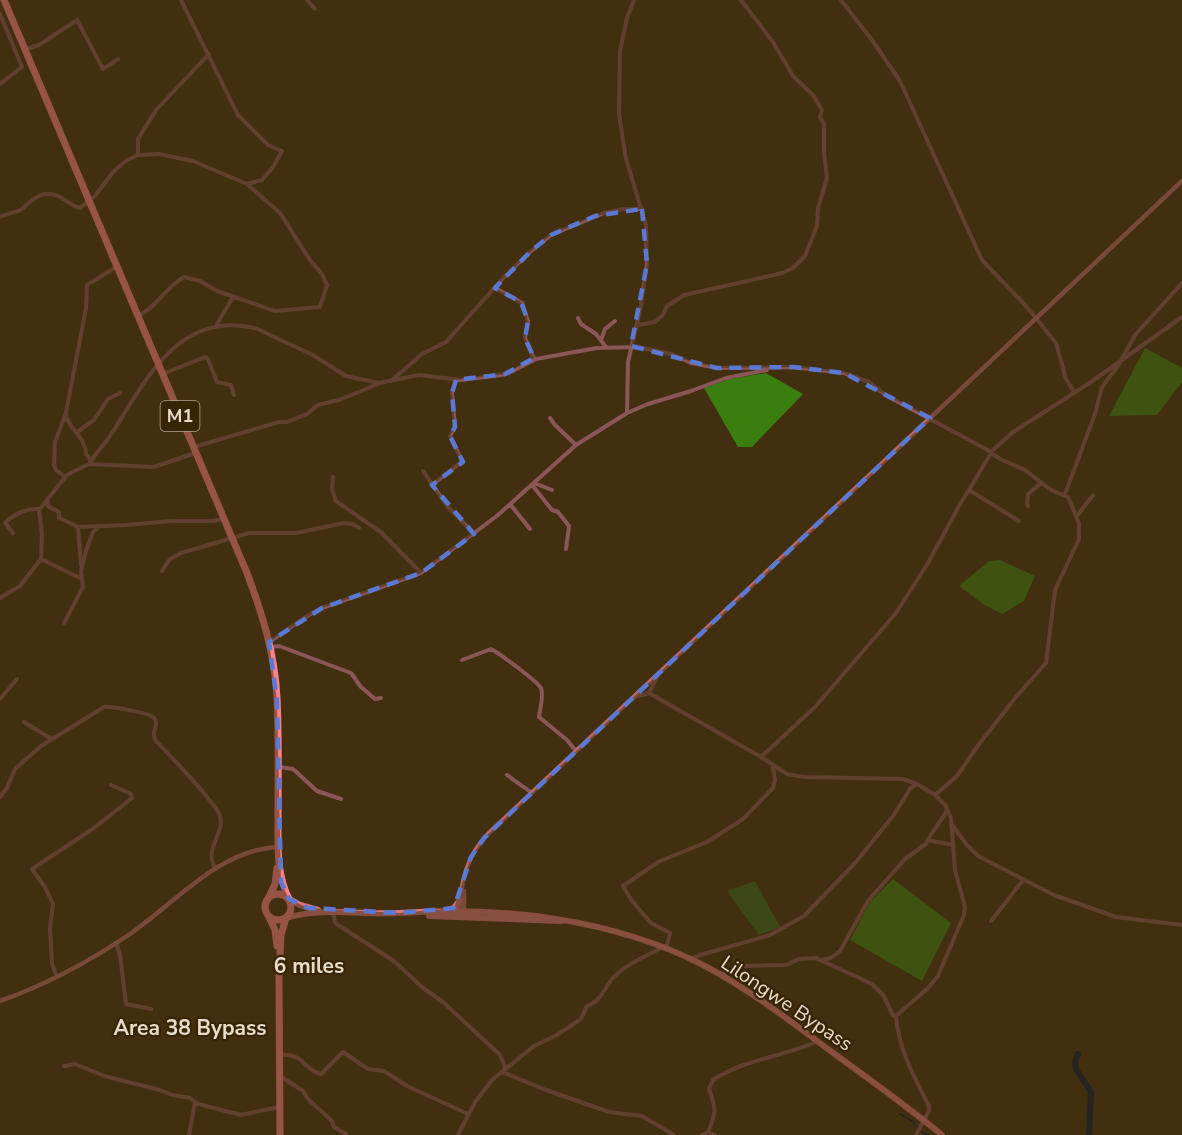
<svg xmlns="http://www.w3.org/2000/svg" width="1182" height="1135" font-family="'Nunito Sans',sans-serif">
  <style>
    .green { fill: #37691f }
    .forest { fill: #397e0f }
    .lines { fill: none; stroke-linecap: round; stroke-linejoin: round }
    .stream { stroke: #041733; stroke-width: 1.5 }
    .river { stroke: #041733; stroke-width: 6 }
    .street { stroke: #8a5658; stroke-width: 4 }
    .secondary { stroke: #b9686c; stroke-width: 4.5 }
    .primary { stroke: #dd757b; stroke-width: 6 }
    .highway { stroke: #fe8088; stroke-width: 7 }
    .marked { fill: none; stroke: #5a79d4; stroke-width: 4.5; stroke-dasharray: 12 8; stroke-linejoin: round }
    .labels { text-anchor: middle; stroke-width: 4.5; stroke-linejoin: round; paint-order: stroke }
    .shield { fill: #382505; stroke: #b3a590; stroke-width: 1.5 }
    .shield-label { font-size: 18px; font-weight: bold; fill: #e8dccb }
    .street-label { font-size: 20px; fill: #e8dccb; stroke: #382505 }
    .neighbourhood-label { font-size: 21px; font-weight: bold; fill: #e8dccb; stroke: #382505 }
  </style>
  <rect width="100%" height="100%" fill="#422f10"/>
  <path class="green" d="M755,881L780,927L759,935L727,891Z"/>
  <path class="forest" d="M1145,348L1182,368V382L1157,415L1109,416Z
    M766,373L803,394L752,447H738L704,388L730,379Z
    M1000,560L1035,576L1024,601L1002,614L983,604L959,586L989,561Z
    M893,879L951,923L922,981L850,940L870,902Z"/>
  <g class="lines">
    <path class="stream" d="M900,1114L912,1121L918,1128
      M921,1131L928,1135"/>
    <path class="river" d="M1078,1054L1075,1062L1076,1069L1091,1092L1089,1135"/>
    <path class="street" d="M307,0L315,9
      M841,0L872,40L900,81L982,260L1026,306L1056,343L1066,379L1074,392
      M0,14L22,67L0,84
      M26,49L39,45L77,20L103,69L118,59
      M138,155V139L156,110L209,54
      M0,217C7,213 16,213 22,209C32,201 38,191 55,195C64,197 70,206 80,208L95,196L113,172L127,160L138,155L159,154L193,161L247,184L262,180L273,167L282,151L268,145L238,115L181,0
      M495,288L522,303L528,321L525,338L534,359
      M138,316C156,308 166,287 184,277L200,281L217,291L275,311L320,307L327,285L322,274L310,260L280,213L247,184
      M578,318L581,324L596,334L606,347
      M217,324L233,297
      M638,325L655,322L663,315L667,306L684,295L783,273L793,268L805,256L817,226L818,208L827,178L824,153V124L820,117L822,110L813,95L793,76L773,42L741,0
      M601,340L605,329L615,321
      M163,374L205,357L208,359L217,382L231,385L234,395
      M391,381L422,354L446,342L504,277L530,252L551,235L604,213L624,209H642
      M627,413L628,362L640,311L647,264L646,225L626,159L619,114L620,51L627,18L634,0
      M66,416C70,430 86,438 86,454L91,460
      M550,418L555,425L576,445
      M77,432L94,420L108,399L120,393
      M194,447L279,422H287L307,414L318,405L339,400L378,384
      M89,464C96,452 107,442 114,430C148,376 180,311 255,328L313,355L346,376L379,383L419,375L461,380L501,375L509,373L536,359L597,348L639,347L672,354L691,363L717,368L793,367L844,373L869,382L887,396L986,449L1000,459L1025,470L1051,490L1068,497L1079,523V539L1055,590L1046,663L1016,697L979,744L957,776L935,795
      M423,471L447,506L474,534
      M65,477L56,470L54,465L55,442L66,413L86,308L87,285L116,267
      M333,477L332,489L336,501L382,533L421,573
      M534,483L552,490
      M432,485L462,461L450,436L455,427L452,393L456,380
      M532,485L552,510L558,512L569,526L566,549
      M969,490L1019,521
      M1065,494L1095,414L1102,387L1118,366L1135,335L1182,283
      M48,498V506L59,512V518L78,527L127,525L171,521H213L223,519
      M510,504L530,529
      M1028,506L1027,503L1028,494L1041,483
      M1077,516L1093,495
      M78,527L81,565
      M13,533L5,523C15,513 26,508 40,509
      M41,559L82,579
      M162,571L170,559L181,553L249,533H296L344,523L353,524L359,528
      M0,598L20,586L41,559L42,534L39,510L67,475L89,464L154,467L195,453
      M64,623L83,587L81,571L86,551L93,532L99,527
      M269,642L307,616L322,608L421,573L498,515L576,445L627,413L648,404L691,391L726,378L767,370
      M271,647L279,646L351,673L361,687L375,699L381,698
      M462,660L491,649C500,654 537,681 541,688C544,695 540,709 539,717L567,740L576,751
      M649,693L658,675
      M634,697L649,693L761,757L787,774L804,777L903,779L917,784L935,795L945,805L951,818L955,870L965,907L964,915L938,976L928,988L896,1016C898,1048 915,1079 929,1106V1111L916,1135
      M0,699L17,679
      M24,722L50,738
      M761,757L815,707L896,613L928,563L959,506L993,450L1013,432L1091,382L1182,317
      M279,767L293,769L317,791L341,799
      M507,775L532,793
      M0,797L7,788L15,769L41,746L104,707C109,706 149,713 153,717C162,725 148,732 157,742C174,760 191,777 207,797C211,803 218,809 220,816C226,832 202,850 216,869
      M953,826L967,845L978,856L1054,895L1116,917L1182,925
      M928,840L953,845
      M333,912L335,922L338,925L394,961L423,988L443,1002L500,1055L506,1069
      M991,921L1024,879
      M116,943L120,955L126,1004L151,1009
      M692,959L700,955L770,935L804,916L856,862L893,816L910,789L916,784
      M822,960L831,958L840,951L868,901L905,859L926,844C931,832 941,822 947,810
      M721,975L741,966L786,965L799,959L816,958L872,984L883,995L893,1015L896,1016
      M57,977L52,964L50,928L53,904L45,887L32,869L94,828L132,798L131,794L111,785
      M280,1055C305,1053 303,1070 321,1074L343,1052L368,1069L384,1071L407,1086L468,1114
      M64,1066L75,1064L104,1076L160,1090L172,1095L190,1098L198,1104L241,1115L279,1107
      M502,1072L546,1090L609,1112L642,1116L674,1135
      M280,1076L303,1091L308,1099L332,1121L334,1127L346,1134
      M708,1132L715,1135
      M189,1135L195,1103
      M458,1135L475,1102L492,1080L534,1046L557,1035L581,1019L587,1006C600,1002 605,988 613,978C627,963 649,955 667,945L670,933L651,923L632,901L623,886L658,862L707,842L743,819L773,788L775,780L773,767
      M702,1135L708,1132C717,1111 716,1109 709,1089L713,1080C744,1059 784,1057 818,1041"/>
    <path class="secondary" d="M459,912C461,881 467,855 489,833L1182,181
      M464,913V891
      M0,1001C46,985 90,961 130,934C175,903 220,849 278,847"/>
    <path class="primary" d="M289,899L300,905L318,910
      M448,910L454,908L460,900
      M429,916L562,921
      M286,918C323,907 361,915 399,913C502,906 612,918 705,966C752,991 794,1024 836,1055C872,1081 908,1107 942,1135"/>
    <path class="highway" d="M4,0L247,573C262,613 275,654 277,698C279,737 278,778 278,817C278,845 276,873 289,899
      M265 907a13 13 0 1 1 26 0a13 13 0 1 1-26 0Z
      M269,897L275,884L277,868
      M269,917L275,930L277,946
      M280,1135L279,976L281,935L286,918"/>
  </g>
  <path d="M0 0H1182V1135H0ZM642,209L647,264L631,346L717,368L793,367L844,373L930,418L484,838L471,857L454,908L399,913L308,908L289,899L281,882L277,701L269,642L322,608L421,573L474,534L432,485L463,462L450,436L455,427L452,393L456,380L505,374L534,358L525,338L528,321L521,302L495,288L530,252L551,235L595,216Z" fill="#422f10" fill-opacity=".55" fill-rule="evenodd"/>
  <path class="marked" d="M642,209L647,264L631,346L717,368L793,367L844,373L930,418L484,838L471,857L454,908L399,913L308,908L289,899L281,882L277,701L269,642L322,608L421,573L474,534L432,485L463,462L450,436L455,427L452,393L456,380L505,374L534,358L525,338L528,321L521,302L495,288L530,252L551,235L595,216Z"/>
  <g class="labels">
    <rect class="shield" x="160.5" y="401" width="39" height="30" rx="4.5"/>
    <g class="shield-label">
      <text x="180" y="422">M1</text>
    </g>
    <g class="street-label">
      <text transform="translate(787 1003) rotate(34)" y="7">Lilongwe Bypass</text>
    </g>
    <g class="neighbourhood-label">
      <text x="309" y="973">6 miles</text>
      <text x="190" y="1035">Area 38 Bypass</text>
    </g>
  </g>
</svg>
